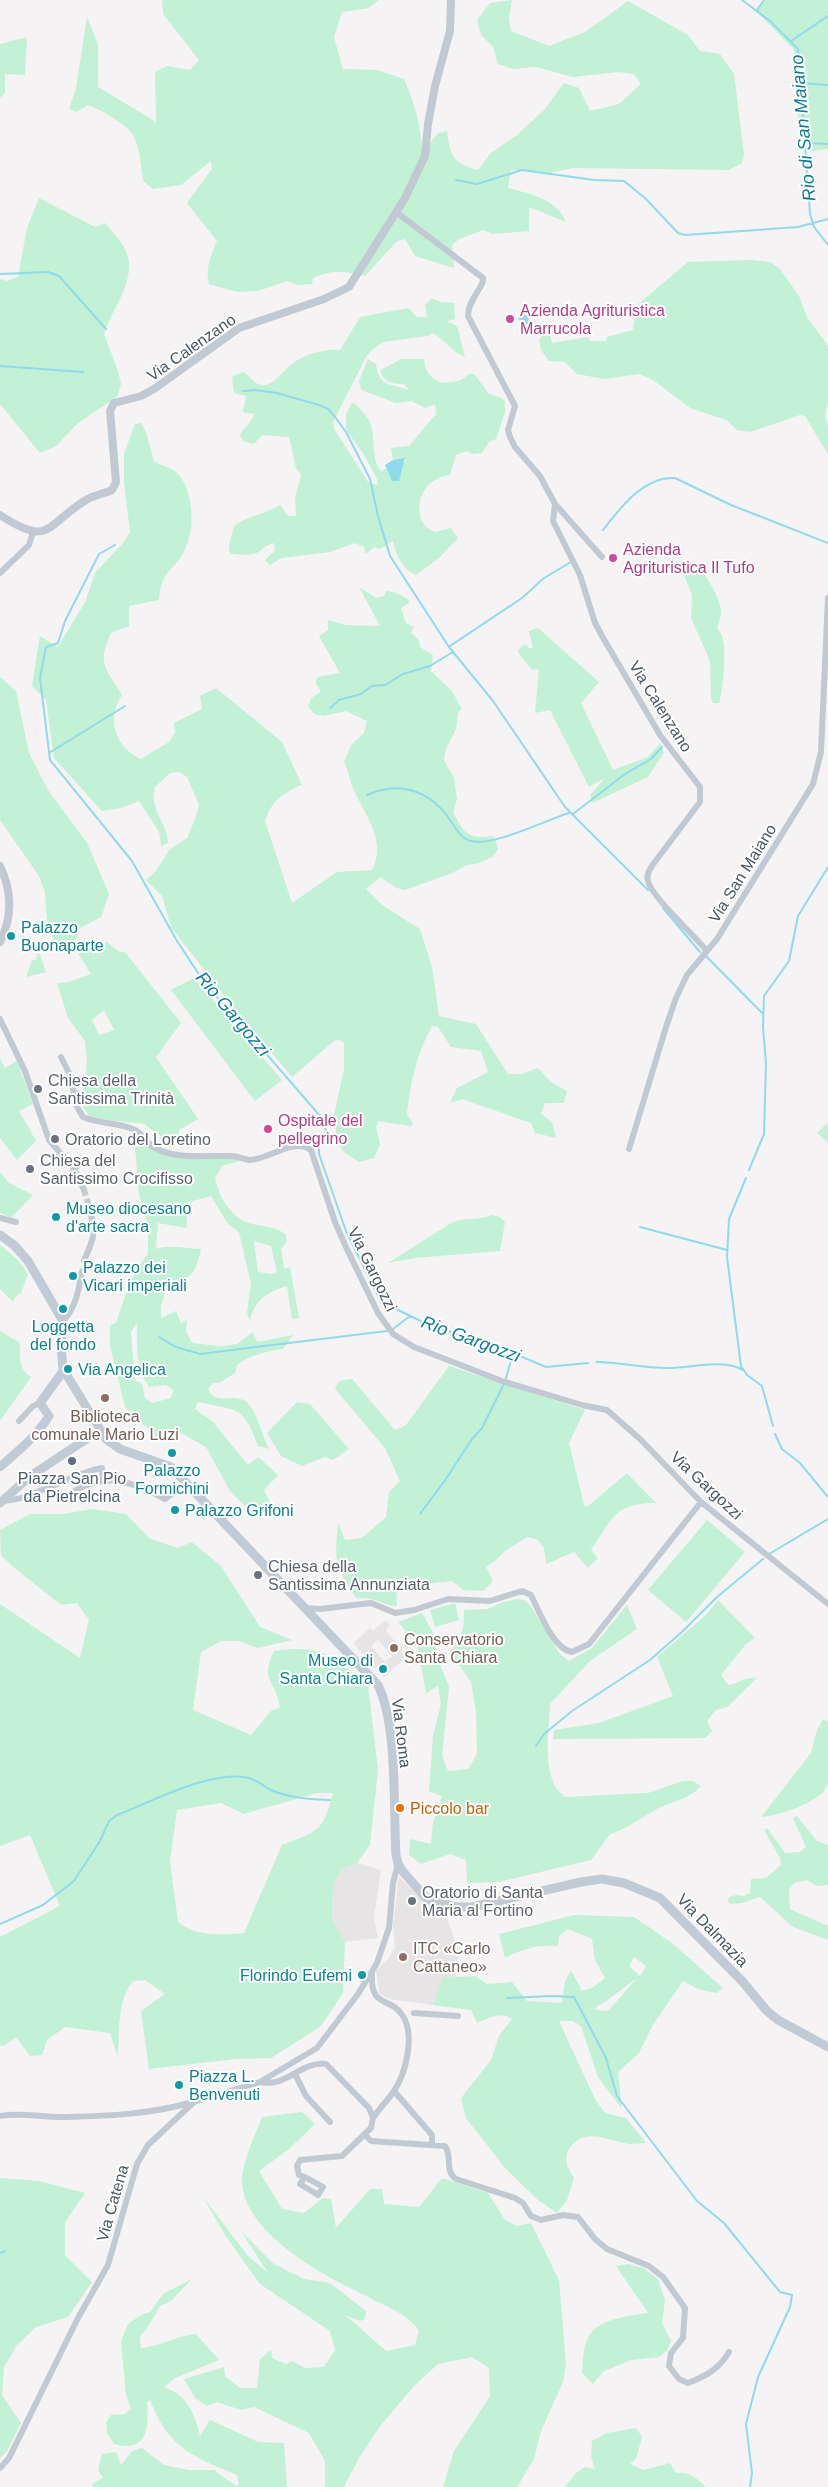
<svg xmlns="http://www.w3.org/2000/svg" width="828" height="2487" font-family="Helvetica,sans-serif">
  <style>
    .education { fill: #e6e4e5; fill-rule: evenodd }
    .green { fill: #c3f1d5; fill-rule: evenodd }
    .water { fill: #90daee }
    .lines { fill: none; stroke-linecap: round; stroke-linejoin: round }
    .stream { stroke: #90daee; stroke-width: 2 }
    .minor-tunnel { stroke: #caccce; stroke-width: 6; stroke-dasharray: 6 3; stroke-linecap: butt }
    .minor { stroke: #c1cad2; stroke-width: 6 }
    .tertiary { stroke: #c1cad2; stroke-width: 8 }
    .secondary { stroke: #c1cbd6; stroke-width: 9 }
    .hotel-dot { fill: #d1479c; stroke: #fff; stroke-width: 2 }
    .culture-dot { fill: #0f9aa8; stroke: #fff; stroke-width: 2 }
    .worship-dot { fill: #6b7280; stroke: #fff; stroke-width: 2 }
    .education-dot { fill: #8d6e63; stroke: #fff; stroke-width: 2 }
    .service-dot { fill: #5c6f8a; stroke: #fff; stroke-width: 2 }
    .food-dot { fill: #e8710a; stroke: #fff; stroke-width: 2 }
    .labels { text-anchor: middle; stroke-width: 4; stroke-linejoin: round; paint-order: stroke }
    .hotel-label { font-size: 16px; fill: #b23c85; stroke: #fff; text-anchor: start }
    .street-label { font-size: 16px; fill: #4a5661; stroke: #fff }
    .culture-label { font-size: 16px; fill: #0d838f; stroke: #fff; text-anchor: start }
    .worship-label { font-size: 16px; fill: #5b616d; stroke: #fff; text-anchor: start }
    .education-label { font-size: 16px; fill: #785e54; stroke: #fff; text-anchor: start }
    .service-label { font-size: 16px; fill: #4e5e75; stroke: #fff }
    .food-label { font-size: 16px; fill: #c56008; stroke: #fff; text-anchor: start }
    .water-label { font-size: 18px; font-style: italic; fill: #0c7c9b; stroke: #fff }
  </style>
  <rect width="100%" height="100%" fill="#f5f3f3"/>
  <path class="education" d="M386,1620L390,1625L385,1630L399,1646L402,1647L409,1641L413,1645L407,1650L404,1647L402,1649L407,1656L384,1677L353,1643L370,1628L373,1631ZM378,1640L392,1656L385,1662L371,1646Z
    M357,1863L381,1870L374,1918L378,1938L345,1942L332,1919L333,1886L341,1870Z
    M399,1877L429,1906L443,1908L460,1954L456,1968V1977L442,1978L433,2005L389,1999L379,1993L376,1971L388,1959L395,1947L393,1926Z"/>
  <path class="green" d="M162,0H379L369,8L342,12L334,37L343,69L377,70L404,79C415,104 421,126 422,153L438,133L447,131C450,156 453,163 478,170L491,153L517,135L544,110L564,83L579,88L590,111L619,104L641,84L634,74L618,72L573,77L536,67L513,69L498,64L493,47L481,35L477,20L490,3L512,0L509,17L511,31L549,46L585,32L628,1L688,35L700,51L720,54L734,74L744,155L742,163L729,170L572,168L550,173L511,170L508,188C531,194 557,199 566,222L529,207V231L493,234L483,230L459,239L452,245L454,268L415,256L405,239L397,241L365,276C345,271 333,269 313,278L312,284L298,285L287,281L258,291L237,292L209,284C205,268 211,255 217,241L187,203L212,169L211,161L181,185L153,189L143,181C142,169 139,142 131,132C120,121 102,110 88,105L76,112L69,109L76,88L87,17L98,44V87L156,122L155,72L167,66L190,70L199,60L163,14Z
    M764,0H828V149L813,151L800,149L794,50L756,11Z
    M27,37L25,75L5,74V93L0,98V44Z
    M39,198L95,227L105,223C112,231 121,241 126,251C138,278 112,309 104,334L118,371L121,384L117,397L78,423L56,446L40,453L0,404V279L6,281L18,277L27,228Z
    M752,260L770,262L780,269L799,296L807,317L828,346V402L825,414L828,427V454L805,416L800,415L750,432L737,430L726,420L690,408L653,380L639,374L604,379L577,374L565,362L549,361L541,350L539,340L549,328L552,343L588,337L590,341H606L607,337L633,330L636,306L688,262Z
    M432,298L441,302L454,303L455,319L447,321L457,326L465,357C451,352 444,338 432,333L428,336L383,342L372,350L366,357L333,422L334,429L368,482L378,485L377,479L363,453L346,430V414L351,404L354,403C359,408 367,416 370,422C377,439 369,457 382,472L385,468L388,471L406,461L405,458L393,460L391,448L409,446L436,414L435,404L425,408L412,401L396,403L361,390L359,381L368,359L376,364C379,389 392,383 409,390L404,384C393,384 386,383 381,373V370L401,359H424C425,372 430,377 441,383L459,381L471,373L476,376L489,394L502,398L505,401V412L496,439L489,442L482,453L472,454L467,451L456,455L450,475C445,476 439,477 435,480C416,491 412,524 435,532L451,528L458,538L439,558L416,575C402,569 396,555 393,541L380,549L374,547L366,554L364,547L355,543L330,552L281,558L270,565L265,560L275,550L274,543C267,545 265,547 260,551C253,557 239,554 230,554L229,545L234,526C248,516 265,514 280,505L288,516H296L295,499L301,475L296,468L289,437L262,435L254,444L243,441L240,435C244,427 252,423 254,414L243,412L246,396L234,393L232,377L243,372C249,375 253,382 258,384C271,391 284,369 293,363C307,354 323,349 340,350L360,317L409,308L416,317H427L425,305Z
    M141,423L146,432L154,462C162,465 175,469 180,476C193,494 195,527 186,547C177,570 161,568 159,600L129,606V626L111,633C97,664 105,667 122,695C106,718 115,748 141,759L169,742L175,733L174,723L202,709L200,696L216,688L282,742L302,785C284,792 271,801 265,821L292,903L337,872L372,870C387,842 366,816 354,791C350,781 348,771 344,761L352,744L364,733L367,721L346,711L324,716L314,714L308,706L311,698L321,692L316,683L317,677L340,673L319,636L328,630V620L345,625L380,626L359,587L376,598L384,596L386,591C395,591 405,596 410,602L401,608L406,623L414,627L411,633L419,640L420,647L433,655L431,671L452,691L462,709L458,712L456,729L446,749L444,760L454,778L457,799L453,812C464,834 468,839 494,836L498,849L492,857L479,863L467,865L450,874L405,890L397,888L380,877L366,889L382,905L420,929L432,967L439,1016L476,1024L508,1074H522L538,1068L551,1082L567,1091L564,1103H545L541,1114L552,1122L556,1138L535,1133L531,1123L462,1099L450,1103L457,1088L488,1072L481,1051L451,1047L438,1027L432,1026C417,1053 410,1083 407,1114L413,1124L410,1126L378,1121L376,1127L380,1144L374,1158L359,1162L345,1153L338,1144L336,1133L334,1115L344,1069V1043L340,1040L334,1041L292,1077L230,1003L171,927L162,896L146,880L156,871L170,849L187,838L196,817L199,805L187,777L179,772L170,773L155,787C149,812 166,818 168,843L161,846L159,832L139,801L121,808L102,811L54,758L46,700L32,686L40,636L58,647L85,602L95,573L123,543L130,532L124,482V454L135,424Z
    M692,562C706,572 717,593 721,609C722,615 718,624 717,629C719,631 721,633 722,636C727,646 723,692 719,703H713L711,698L710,661L691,618L692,595L681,568L683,564Z
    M538,628L599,682L581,703L613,770L648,757L660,743L664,753L648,777L592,803L590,795L605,778L589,787L550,710L535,713L539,669L532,670L517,651L525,644L529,648H533L529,631Z
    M0,677L16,691L29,753L48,790L87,843L109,894L101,917L80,928L75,943L60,944L54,941L47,921L45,892L39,876L0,820Z
    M107,942L119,952H125L181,1023L156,1057L198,1119L179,1130L178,1142L167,1141L144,1124L91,1118L79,1102L85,1083L87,1061L85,1041L68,1018L57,983L69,982L91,974L78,953ZM104,1010L114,1030L99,1035L92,1020Z
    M37,954H40L46,972L26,977L32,960H36Z
    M194,978L282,1080L255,1101L171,990Z
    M0,1058L5,1068L17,1061L33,1104L19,1111L36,1141L17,1160L0,1138Z
    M828,1122V1143L817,1133Z
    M134,1135L138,1136L154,1151L243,1160L222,1166L215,1178C218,1195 231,1218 249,1223C262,1227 276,1226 286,1235L287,1242L281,1249L284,1269L290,1267L299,1318L292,1319L287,1286C268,1291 254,1301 250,1320L247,1313L251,1284L239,1232L228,1224L211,1196L186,1203L187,1228L158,1223L156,1249C169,1244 187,1249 201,1249C196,1274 189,1281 165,1291L161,1306V1318L176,1311L181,1323L187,1320L186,1332L192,1343L219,1346L237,1344L253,1332L257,1342L293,1335L283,1349C265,1352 252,1354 237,1365L235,1373L219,1383H213L208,1389C215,1406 231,1393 245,1401C256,1407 262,1437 269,1449L258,1446C243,1405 238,1411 198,1402L195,1409L213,1422L248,1465L258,1457L278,1475L264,1490L272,1507L266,1512L254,1515L230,1491L206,1447L181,1433L157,1437L125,1407L110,1346V1325L116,1323L129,1284L136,1270L148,1254V1226L139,1195ZM254,1241L271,1246L277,1272L272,1274L258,1272ZM137,1323C138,1349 134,1364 149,1387L166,1385L173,1390L171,1398L152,1403L145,1398L142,1384L135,1380L131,1332Z
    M0,1172L9,1183L33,1195L11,1218L0,1213Z
    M492,1215L500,1217L505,1222L500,1251L415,1258L388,1263L453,1222C466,1217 479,1221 492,1215Z
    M0,1245L18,1260L28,1274L21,1293L16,1296L13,1302L0,1289Z
    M0,1331L20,1343C20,1357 18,1369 31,1377L0,1421Z
    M449,1366L585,1410L569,1443L584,1505L587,1507L627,1473L656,1503C614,1503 612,1519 591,1550L598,1558L588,1568L574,1552L546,1564L544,1548L538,1540L527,1537L505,1551L495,1561L486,1567L493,1581L483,1591L463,1590L452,1581L396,1587L397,1606C379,1604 377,1597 356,1598C335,1566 334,1562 338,1523L345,1540L362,1538L386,1517L389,1492L400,1481L385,1448L335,1389L339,1381L352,1379L395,1430L406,1425Z
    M297,1402L310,1404L349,1449L333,1460L325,1457L302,1466L281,1456L267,1433Z
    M92,1509L126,1514L149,1538L177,1548L192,1542L221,1566L260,1627L292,1640L258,1648L239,1641H221L201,1652L193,1710L251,1735L271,1711L280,1708C276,1678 259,1683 274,1651C322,1644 332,1656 368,1685L378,1770L370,1845L357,1863L341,1870L333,1886L332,1919L345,1942L343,1993L321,2026L271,2058L235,2059L149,2069L141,2011L165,1994L145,1980L133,1981C117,2001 119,2032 118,2057L110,2033L65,2027L47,2040L42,2055L30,2056L16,2037L4,2046L0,2045V1937L60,1906L30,1835L0,1846V1604L80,1658L89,1620L77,1603L61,1605L12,1566L1,1555L0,1530L30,1514H64ZM317,1793H333C322,1833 320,1830 282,1845L244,1933C223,1935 195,1937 178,1922L170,1862L177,1810L221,1803L244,1814Z
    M707,1520L745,1552L686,1622L648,1590Z
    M517,1599L524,1600L530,1605L560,1654L569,1661L592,1648L627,1605L637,1629L590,1661L550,1704C549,1729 543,1763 555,1786C557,1790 562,1794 565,1797L648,1793L683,1781H693L701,1786C690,1799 670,1802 655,1810C643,1817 623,1831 610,1834L591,1860L499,1882L467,1883L466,1860L450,1854L421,1864L409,1855L410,1839L431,1844L433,1822L442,1796L429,1791L433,1736L441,1704L438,1686L426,1693L417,1644L398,1622L422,1613L432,1631L440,1664L449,1687L442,1756L448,1771L468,1769L477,1754L476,1711L471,1682L450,1652C461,1638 465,1628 464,1610L488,1609L503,1602Z
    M718,1600L755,1638L746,1644L721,1675L728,1685C739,1684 746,1676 757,1678L727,1707L716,1710L707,1721L712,1731L705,1738L553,1739L554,1730L599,1723L673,1696L657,1657L706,1615Z
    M455,1603L459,1620L435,1627L430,1610Z
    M823,1719L828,1722C828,1734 828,1775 828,1784C822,1802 778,1816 761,1817L811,1753L817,1730Z
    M797,1816L817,1841L828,1845V1885L817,1886L807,1880L794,1883L789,1890L790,1909L828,1926V1940L793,1927L760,1897L742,1903L730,1904L728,1901L729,1897L736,1895L744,1896L750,1893L751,1879L766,1878L781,1865L780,1858L764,1830L767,1828L785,1853L800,1852L806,1847L793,1818Z
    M574,1915L634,1917L672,1943L723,1988L716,1993L698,1989L683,1981L653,2025L639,2053L618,2072L622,2109L598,2077L581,2026L572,2021H559L596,2101L605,2113L626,2118L646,2143C641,2143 635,2144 630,2144C609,2142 585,2125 569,2149C563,2160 568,2169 574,2178L567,2200L557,2213L538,2200L505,2168L466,2118L461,2098L491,2060L499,2036L512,2019C501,2011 489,2018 477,2023L471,2010L433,2005L442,1978L475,1976L487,1984L512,1982L527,2001L562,2003L565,1982L571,1970L582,1991L592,1988L605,1978L595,1960L592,1939L568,1929L559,1936L558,1946C537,1945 524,1948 505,1958L499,1934ZM634,1957L646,1966L640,1976L629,1966ZM637,1978L608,2011L596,2010L597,2005L602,2004Z
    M302,2112L315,2124L289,2149L259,2171L282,2209L304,2213L323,2198L331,2199L336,2228L370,2189H382L384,2204L419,2207L442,2178L488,2193L505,2220L517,2226L531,2223L559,2280L566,2365L563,2382L541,2431L534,2459L517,2487H443L454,2451L490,2396L489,2368L472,2357L438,2364L416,2384L381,2425L359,2458L344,2487H325V2461L309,2433L254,2407L241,2410L217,2402L207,2406L195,2398L184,2379L224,2367L225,2376L240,2388H257L260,2359L271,2350L272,2358L286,2364L292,2361L305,2368L324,2367L335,2350L330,2331L260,2284L227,2238L203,2197L248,2256L268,2273L241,2231L274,2264L304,2279L330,2283L366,2311L365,2319L360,2321L344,2315C360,2325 371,2340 387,2351L415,2345L419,2330C406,2313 385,2306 366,2296C325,2276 244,2234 242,2182C242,2161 255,2136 262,2117Z
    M0,2178L39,2181L85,2193L65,2222V2255L92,2282L68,2317L36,2327L17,2345L4,2367L2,2395L21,2423L7,2451L0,2458Z
    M628,2264L643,2268L658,2279L665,2300L662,2323L671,2341L667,2351L659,2357L631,2360L604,2371L593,2384L582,2373C583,2361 583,2344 590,2334C602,2318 630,2316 648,2313L616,2266Z
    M192,2279L171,2301L160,2306L148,2327L140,2336L141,2348C161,2346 176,2336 196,2334L219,2360L175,2378L164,2387C188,2396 194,2412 200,2436L210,2420L258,2442L284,2443L287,2487H93L92,2484L103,2478L98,2470L102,2454L116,2452L121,2465L132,2451L142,2448L164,2465L189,2470H214L236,2486L239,2484L237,2475C192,2456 169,2449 150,2400L147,2402C149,2427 148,2453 114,2444L107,2433L106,2422L111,2415L125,2414L131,2409L126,2395L121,2341L128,2324L141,2315L150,2312L163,2294Z
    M636,2428L642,2437L636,2459L630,2464L643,2470L670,2463L676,2473C689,2471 697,2478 706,2487H565L576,2473L585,2467L595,2469L591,2456L592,2441L607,2433Z"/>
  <path class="water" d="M526,314L533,327L525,331L518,318Z
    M405,458L399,481H392L385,465L393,460Z"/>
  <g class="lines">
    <path class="stream" d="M742,0L770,21L798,49L810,214L814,227L828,245
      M757,10L764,0
      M791,41L828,16
      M800,83L828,85
      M805,143L828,144
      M456,180L477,184L522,170L594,180L624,181L646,199L678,233L685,235L798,227L828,219
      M0,274L48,272L59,276L106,329
      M0,366L83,372
      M243,391L255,390L277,393L319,405L328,409L335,417L346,432L370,479L378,516L390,556L449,647L493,701L565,807L648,890
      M603,530C620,508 644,476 675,478L731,505L828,543
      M115,545L99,554L65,621L58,643L46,647L40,678L50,760L132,861L177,941L204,982L321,1117L326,1131L319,1146V1154L346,1231L383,1306L394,1308L429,1325L496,1346L546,1367L588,1363
      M450,646L522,598L544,578L571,562
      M330,708L339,700L361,694L372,686L385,685L403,674L430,666L453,652
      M49,753L125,706
      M367,795C398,781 427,789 448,817C455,826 459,838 471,841C493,847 546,820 569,813
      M573,814L625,774L651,759L662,747
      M663,908L700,952
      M705,955L763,1014
      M749,1170L764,1134L766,1063L763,1027L764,996L789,961L798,916L828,867
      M746,1178L729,1219L727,1257L741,1366L747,1375L762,1386L773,1426
      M640,1227L727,1250
      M393,1329L410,1316
      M159,1337L176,1347L200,1354L387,1331
      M596,1362C620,1362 642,1368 666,1368C689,1369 721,1358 743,1370
      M506,1378L513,1353
      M775,1434L782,1449L800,1463L828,1497
      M420,1514L446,1479L472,1439L482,1428L504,1384
      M769,1554L828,1519
      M536,1746L544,1734L572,1711L650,1660L683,1631L717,1597L763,1559
      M0,1924L43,1905L74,1881L100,1841L109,1821L117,1815C151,1802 212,1769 249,1778C257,1780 262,1785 269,1789C287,1798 310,1799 330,1800
      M507,1998L552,1996L574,1997L606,2058L617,2096L697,2201L724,2223L780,2292L792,2295L790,2307L758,2377L746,2424L752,2473L750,2487
      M0,2253L5,2251"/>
    <path class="minor-tunnel" d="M84,1190L88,1203"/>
    <path class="minor" d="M396,212L483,278C485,286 468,299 468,316L515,406L508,430L510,437L515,447L540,476L555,504L553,521L580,575L595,623L602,636L660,735L700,787V802L654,863C650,869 646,874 648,881C651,896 695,936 707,951
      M556,505L602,557
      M0,573L29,545L33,532
      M0,1019L25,1071L49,1140L75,1170L84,1190
      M61,1057L71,1077L76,1105L83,1117C99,1124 119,1122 135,1130C143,1134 147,1144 155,1148C177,1160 207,1155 231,1156C237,1156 243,1159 249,1160C269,1160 293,1137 311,1150L335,1222L346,1247L378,1313L393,1334L414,1347L502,1381L582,1405L607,1410L640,1439L701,1502L828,1604
      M629,1149L666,1027L676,998L687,975L717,939L813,784L821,752L828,598
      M74,1169L80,1164
      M0,1218L16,1222
      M84,1261C96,1233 96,1233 88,1203
      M63,1321C76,1308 79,1289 82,1271
      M19,1421L33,1406L40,1403
      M65,1497C102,1471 128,1479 165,1499L186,1483
      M2,1500C22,1505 76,1471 102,1468L103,1480
      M304,1608L320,1609L371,1603L395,1613L414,1610L448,1599L490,1601L522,1591L531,1595C539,1611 553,1649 572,1652L589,1644L701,1502
      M372,1973C370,2010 390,1995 403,2016C415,2036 406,2073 394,2091C388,2100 379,2109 373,2118
      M414,2013L458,2016
      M295,2074L306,2096L330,2122
      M260,2082C287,2088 300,2061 326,2064L369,2108L373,2118L371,2128L342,2156L300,2160L297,2166L299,2175L305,2177
      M394,2091L432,2135V2144
      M0,2116C23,2112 43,2118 66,2117C109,2116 152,2114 193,2102
      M365,2135L371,2141L445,2146C453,2157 444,2171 456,2179L515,2198L523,2203L531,2216L541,2220L563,2215L578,2217L595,2239L607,2249L649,2266L663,2277L685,2308L683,2338L671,2353L669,2366L679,2379L688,2383C706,2376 719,2369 729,2352
      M305,2177L323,2187L318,2195L300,2184Z
      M0,2468L9,2458L78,2318L108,2265L137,2164L148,2145L194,2102L260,2082L317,2048L358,1994L377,1963L389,1928L393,1883L398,1864"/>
    <path class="tertiary" d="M0,515C51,548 45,525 86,500C94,495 103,494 112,490L116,482L110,411L114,403L141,396L154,389L239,328L324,299L349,287L405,198L425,156L428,124L435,86L450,31L451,0
      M0,866C12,891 13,916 0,942"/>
    <path class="secondary" d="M0,1235L15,1246L28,1261L63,1321L61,1346L63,1369L106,1439L120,1449L171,1467L378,1685C398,1726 393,1808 396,1855L398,1864L404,1873L428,1900L457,1907H472L581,1882L602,1879L624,1883L660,1898L742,1981L767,2011L778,2020L828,2047
      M0,1467C18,1451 36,1437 49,1416L40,1403L64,1370
      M0,1503L29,1477L100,1430"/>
  </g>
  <g class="hotel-dot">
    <circle cx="510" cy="319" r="5"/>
    <circle cx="613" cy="558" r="5"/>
    <circle cx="268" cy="1129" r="5"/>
  </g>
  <g class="culture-dot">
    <circle cx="11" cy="936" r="5"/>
    <circle cx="56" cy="1217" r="5"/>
    <circle cx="73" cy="1276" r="5"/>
    <circle cx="63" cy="1309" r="5"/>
    <circle cx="68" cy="1369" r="5"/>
    <circle cx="172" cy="1453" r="5"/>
    <circle cx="175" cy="1510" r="5"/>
    <circle cx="383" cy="1669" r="5"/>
    <circle cx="362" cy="1975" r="5"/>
    <circle cx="179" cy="2085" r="5"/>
  </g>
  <g class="worship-dot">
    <circle cx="38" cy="1089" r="5"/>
    <circle cx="55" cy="1139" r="5"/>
    <circle cx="30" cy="1169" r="5"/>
    <circle cx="258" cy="1575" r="5"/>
    <circle cx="412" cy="1901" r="5"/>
  </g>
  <g class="education-dot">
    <circle cx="105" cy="1398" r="5"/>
    <circle cx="394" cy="1648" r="5"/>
    <circle cx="403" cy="1957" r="5"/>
  </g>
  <circle class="service-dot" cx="72" cy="1461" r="5"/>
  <circle class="food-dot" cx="400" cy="1808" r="5"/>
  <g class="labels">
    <g class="hotel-label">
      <text x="520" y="316">Azienda Agrituristica<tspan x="520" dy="18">Marrucola</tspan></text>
      <text x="623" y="555">Azienda<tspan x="623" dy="18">Agrituristica Il Tufo</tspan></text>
      <text x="278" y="1126">Ospitale del<tspan x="278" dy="18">pellegrino</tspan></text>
    </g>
    <g class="street-label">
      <text transform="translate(191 347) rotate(-35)" y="6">Via Calenzano</text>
      <text transform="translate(661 706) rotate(58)" y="6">Via Calenzano</text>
      <text transform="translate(742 873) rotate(-58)" y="6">Via San Maiano</text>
      <text transform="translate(373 1269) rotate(64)" y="6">Via Gargozzi</text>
      <text transform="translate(707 1485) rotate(43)" y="6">Via Gargozzi</text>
      <text transform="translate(402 1733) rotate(83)" y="6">Via Roma</text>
      <text transform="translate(713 1930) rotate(46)" y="6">Via Dalmazia</text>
      <text transform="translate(112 2203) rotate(-74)" y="6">Via Catena</text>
    </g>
    <g class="culture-label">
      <text x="21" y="933">Palazzo<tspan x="21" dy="18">Buonaparte</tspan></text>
      <text x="66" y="1214">Museo diocesano<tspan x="66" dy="18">d'arte sacra</tspan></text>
      <text x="83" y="1273">Palazzo dei<tspan x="83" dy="18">Vicari imperiali</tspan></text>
      <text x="63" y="1332" text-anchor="middle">Loggetta<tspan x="63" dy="18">del fondo</tspan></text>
      <text x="78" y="1375">Via Angelica</text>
      <text x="172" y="1476" text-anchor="middle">Palazzo<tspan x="172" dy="18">Formichini</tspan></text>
      <text x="185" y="1516">Palazzo Grifoni</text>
      <text x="373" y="1666" text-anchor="end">Museo di<tspan x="373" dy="18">Santa Chiara</tspan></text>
      <text x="352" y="1981" text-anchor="end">Florindo Eufemi</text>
      <text x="189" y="2082">Piazza L.<tspan x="189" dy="18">Benvenuti</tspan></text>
    </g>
    <g class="worship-label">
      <text x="48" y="1086">Chiesa della<tspan x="48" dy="18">Santissima Trinità</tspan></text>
      <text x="65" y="1145">Oratorio del Loretino</text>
      <text x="40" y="1166">Chiesa del<tspan x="40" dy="18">Santissimo Crocifisso</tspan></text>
      <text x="268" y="1572">Chiesa della<tspan x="268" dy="18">Santissima Annunziata</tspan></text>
      <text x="422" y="1898">Oratorio di Santa<tspan x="422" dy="18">Maria al Fortino</tspan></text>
    </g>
    <g class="education-label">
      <text x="105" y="1422" text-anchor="middle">Biblioteca<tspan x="105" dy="18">comunale Mario Luzi</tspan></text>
      <text x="404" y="1645">Conservatorio<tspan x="404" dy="18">Santa Chiara</tspan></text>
      <text x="413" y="1954">ITC «Carlo<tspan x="413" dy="18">Cattaneo»</tspan></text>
    </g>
    <g class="service-label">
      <text x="72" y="1484">Piazza San Pio<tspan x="72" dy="18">da Pietrelcina</tspan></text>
    </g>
    <g class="food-label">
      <text x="410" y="1814">Piccolo bar</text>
    </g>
    <g class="water-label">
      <text transform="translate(803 128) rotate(-95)" y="6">Rio di San Maiano</text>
      <text transform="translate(233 1014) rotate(50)" y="6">Rio Gargozzi</text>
      <text transform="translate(471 1339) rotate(20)" y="6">Rio Gargozzi</text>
    </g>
  </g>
</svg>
